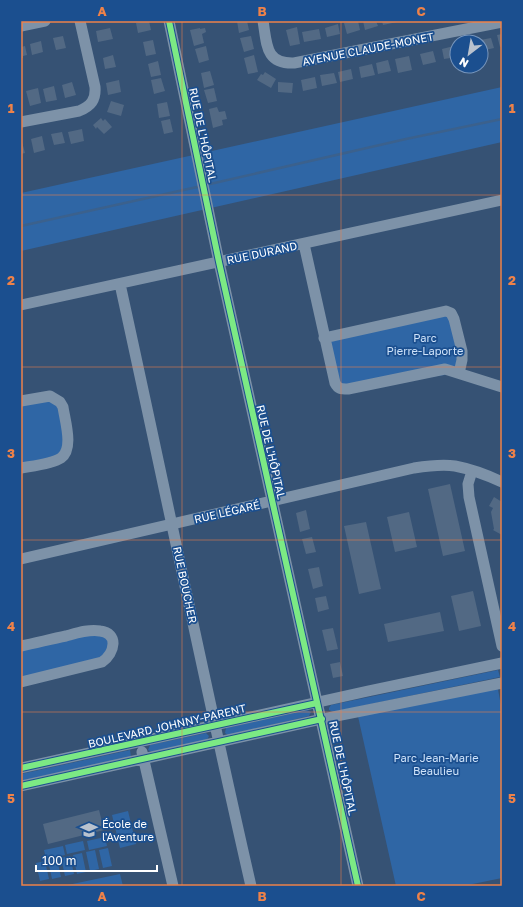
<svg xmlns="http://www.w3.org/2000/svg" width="523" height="907" font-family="'Golos Text',sans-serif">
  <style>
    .green { fill: #2f66a5 }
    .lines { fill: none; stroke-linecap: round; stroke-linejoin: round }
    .stream { stroke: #3b618d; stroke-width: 2.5 }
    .building { fill: #526984 }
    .minor { stroke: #7d92a8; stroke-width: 11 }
    .cycleway-casing { stroke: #1b4f8f; stroke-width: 8 }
    .cycleway { stroke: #7ce984; stroke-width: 6 }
    .grid { fill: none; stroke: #ee8249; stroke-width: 1; stroke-opacity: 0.55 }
    .labels { text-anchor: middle; stroke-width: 3.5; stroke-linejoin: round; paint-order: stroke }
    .street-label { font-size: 11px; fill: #fff; stroke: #1b4f8f }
    .park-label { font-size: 11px; fill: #cfe3fa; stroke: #1b4f8f }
    .poi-label { font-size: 11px; fill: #fff; stroke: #1b4f8f; text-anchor: start }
    .neatline { fill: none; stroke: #ee8249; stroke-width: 1.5 }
    .grid-label { font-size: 13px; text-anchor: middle; font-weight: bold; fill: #ee8249 }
  </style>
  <rect width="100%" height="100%" fill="#365274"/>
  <path class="green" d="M502,87V142L21,251V193Z
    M439,312L454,319L459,373L342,389L324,338Z
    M21,401L60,402L65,454L21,468Z
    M91,630L110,635L108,658L21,682V646Z
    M498,670L500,677L333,712L329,710V708L331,705Z
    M497,684L502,711V878L463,886H396L357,712Z
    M307,710L311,712L309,716L228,735L225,733L226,728Z
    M206,733L209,736L207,740L152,752L148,750L150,745Z
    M130,750L131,757L21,781V774Z
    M128,811L136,844L120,848L112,815Z
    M105,837L107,846L89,850L87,841Z
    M83,841L85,850L67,854L65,845Z
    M63,846L65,855L46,859L44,850Z
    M108,848L112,866L103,868L99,850Z
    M95,850L99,869L90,871L86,852Z
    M82,853L86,872L77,874L73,855Z
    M70,856L74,874L65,876L61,858Z
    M57,859L61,877L52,879L48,860Z
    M45,861L49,879L40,881L36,863Z
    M120,874L123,886H63Z"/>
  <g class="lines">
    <path class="stream" d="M210,184L406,139L502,119
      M21,226L197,187"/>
  </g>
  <path class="building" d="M145,21H149L151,30L138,33L136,23Z
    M237,21H247L249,30L239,33Z
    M354,21H358L360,30L347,34L344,23Z
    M363,21H376L378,26L365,30Z
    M382,21H397V22L383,25Z
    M338,24L340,34L327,37L325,28Z
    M297,27L300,44L290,46L286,30Z
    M110,28L113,39L98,42L96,31Z
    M200,28V29L205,28L206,32L202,34L204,43L194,46L190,30Z
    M319,29L321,39L304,42L302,32Z
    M502,34V46L500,47L497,35Z
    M63,36L66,48L56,50L53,38Z
    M251,36L254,49L244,52L240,38Z
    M491,38L494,48L481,51V42L475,41Z
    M153,40L156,54L146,56L143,42Z
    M41,41L43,52L32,55L30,44Z
    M25,46L27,55L23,56V58H21V47Z
    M206,46L209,60L199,63L195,49Z
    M454,46L457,57L444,59L442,49Z
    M433,51L436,62L423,65L420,54Z
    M113,55L116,67L105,69L103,58Z
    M254,55L258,72L248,74L244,58Z
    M409,56L412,70L398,73L395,59Z
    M388,60L391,71L378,74L376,63Z
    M158,61L161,75L151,77L148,64Z
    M372,64L375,75L361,78L359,67Z
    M351,69L353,79L340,82L338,72Z
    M210,71L214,85L204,88L201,73Z
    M265,72L276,79L271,88L257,80L261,74L263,75Z
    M334,73L337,83L322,86L320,75Z
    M315,77L317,88L303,91L301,80Z
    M161,78L165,91L154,94L151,80Z
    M119,80L121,92L108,95L106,83Z
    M72,82L76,95L65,98L62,85Z
    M278,82L293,83L292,93L278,92Z
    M54,86L57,100L46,102L43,89Z
    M38,88L41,103L30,106L26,91Z
    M214,88L217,101L208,103L204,90Z
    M111,101L124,105L121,116L107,112Z
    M167,102L170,116L159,118L157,104Z
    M217,107L219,112L225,111L227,119L222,120L223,125L213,128L209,109Z
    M101,118L103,121L105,119L112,127L104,134L97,127L96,129L93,125Z
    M170,119L173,132L164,134L161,121Z
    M82,129L84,141L71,144L68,132Z
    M62,132L65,143L54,145L51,134Z
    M42,136L45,150L34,153L31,139Z
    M22,142L25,153L21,154V143Z
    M450,484L465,551L443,556L428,489Z
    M494,497L502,502V535L493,530L494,529L491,512L493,508L489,506Z
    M306,510L310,529L300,532L296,513Z
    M409,512L417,547L395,552L387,517Z
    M366,522L381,589L359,594L344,526Z
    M312,537L316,552L306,554L302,539Z
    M319,567L323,586L313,589L308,569Z
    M473,591L481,626L459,631L451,596Z
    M326,596L329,609L318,612L315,598Z
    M440,612L444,631L388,642L384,624Z
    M333,628L338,649L327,651L322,630Z
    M340,662L343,676L333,678L330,664Z
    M99,810L104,830L48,844L43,824Z"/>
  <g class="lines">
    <path class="minor" d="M169,21L219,262L358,886
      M263,21C267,44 265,64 294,63L502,22
      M21,26L45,21
      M21,122L79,111C91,106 96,100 95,87L80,21
      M304,244L335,383C338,389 341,389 348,389L445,369L502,387
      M120,284C164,484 205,686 251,886
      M21,305L502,200
      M324,338L446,311L451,313L454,319L462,351V360L459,373
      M21,401L50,396L60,402L63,407C65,421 74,449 61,458C52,464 32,466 21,468
      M472,471L468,484L469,497L502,646
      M21,559L414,468C427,466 441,464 455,466C471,469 487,475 502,482
      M21,646C36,643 51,639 66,636C77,633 89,629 100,631C119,633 115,653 102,662L21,682
      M142,752L173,886
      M21,768L368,691L502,663
      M21,786L322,719L502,683"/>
    <g class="cycleway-casing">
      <path id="cycleway" d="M169,21L219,262L358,886
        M21,768L317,703
        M21,786L322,719"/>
    </g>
    <use href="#cycleway" class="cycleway"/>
  </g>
  <path class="grid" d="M182,21V886M341,21V886M21,195H502M21,367H502M21,540H502M21,712H502"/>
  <defs>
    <g id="school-bare" transform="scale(1.38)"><path d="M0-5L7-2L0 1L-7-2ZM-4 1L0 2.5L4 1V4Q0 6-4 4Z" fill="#b9c2ce" stroke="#1b4f8f" stroke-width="2.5" paint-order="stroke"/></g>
  </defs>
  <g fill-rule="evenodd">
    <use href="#school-bare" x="89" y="830"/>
  </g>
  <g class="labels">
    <g class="street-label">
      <text transform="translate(368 49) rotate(-11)" y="4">AVENUE CLAUDE-MONET</text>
      <text transform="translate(203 135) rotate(78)" y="4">RUE DE L'HÔPITAL</text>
      <text transform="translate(262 253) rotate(-12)" y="4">RUE DURAND</text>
      <text transform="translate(271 452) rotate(77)" y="4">RUE DE L'HÔPITAL</text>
      <text transform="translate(227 512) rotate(-13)" y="4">RUE LÉGARÉ</text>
      <text transform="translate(185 585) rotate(78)" y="4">RUE BOUCHER</text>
      <text transform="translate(167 726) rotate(-13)" y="4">BOULEVARD JOHNNY-PARENT</text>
      <text transform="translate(343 768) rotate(78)" y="4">RUE DE L'HÔPITAL</text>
    </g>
    <g class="park-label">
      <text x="425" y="342">Parc<tspan x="425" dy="13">Pierre-Laporte</tspan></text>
      <text x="436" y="762">Parc Jean-Marie<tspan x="436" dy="13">Beaulieu</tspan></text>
    </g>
    <g class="poi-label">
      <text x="102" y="828">École de<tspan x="102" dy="13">l'Aventure</tspan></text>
    </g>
  </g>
  <rect width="523" height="907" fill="none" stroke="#1b4f8f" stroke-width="44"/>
  <g transform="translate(469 54) rotate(211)"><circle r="19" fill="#1b4f8f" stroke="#7695bc"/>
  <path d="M0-3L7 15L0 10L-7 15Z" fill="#b9c2ce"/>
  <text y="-6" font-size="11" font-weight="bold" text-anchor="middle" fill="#ffffff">N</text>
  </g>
  <path d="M36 865v6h121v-6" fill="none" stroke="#ffffff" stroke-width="2"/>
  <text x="42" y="865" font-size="12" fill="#ffffff" stroke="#1b4f8f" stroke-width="3" paint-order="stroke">100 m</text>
  <rect x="22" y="22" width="479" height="863" class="neatline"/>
  <g class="grid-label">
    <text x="102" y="16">A</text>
    <text x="262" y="16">B</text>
    <text x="421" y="16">C</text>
    <text x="11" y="113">1</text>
    <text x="512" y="113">1</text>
    <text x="11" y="285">2</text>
    <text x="512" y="285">2</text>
    <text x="11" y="458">3</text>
    <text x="512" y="458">3</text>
    <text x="11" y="631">4</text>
    <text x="512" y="631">4</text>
    <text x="11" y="803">5</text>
    <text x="512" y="803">5</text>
    <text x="102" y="901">A</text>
    <text x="262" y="901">B</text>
    <text x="421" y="901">C</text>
  </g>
</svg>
